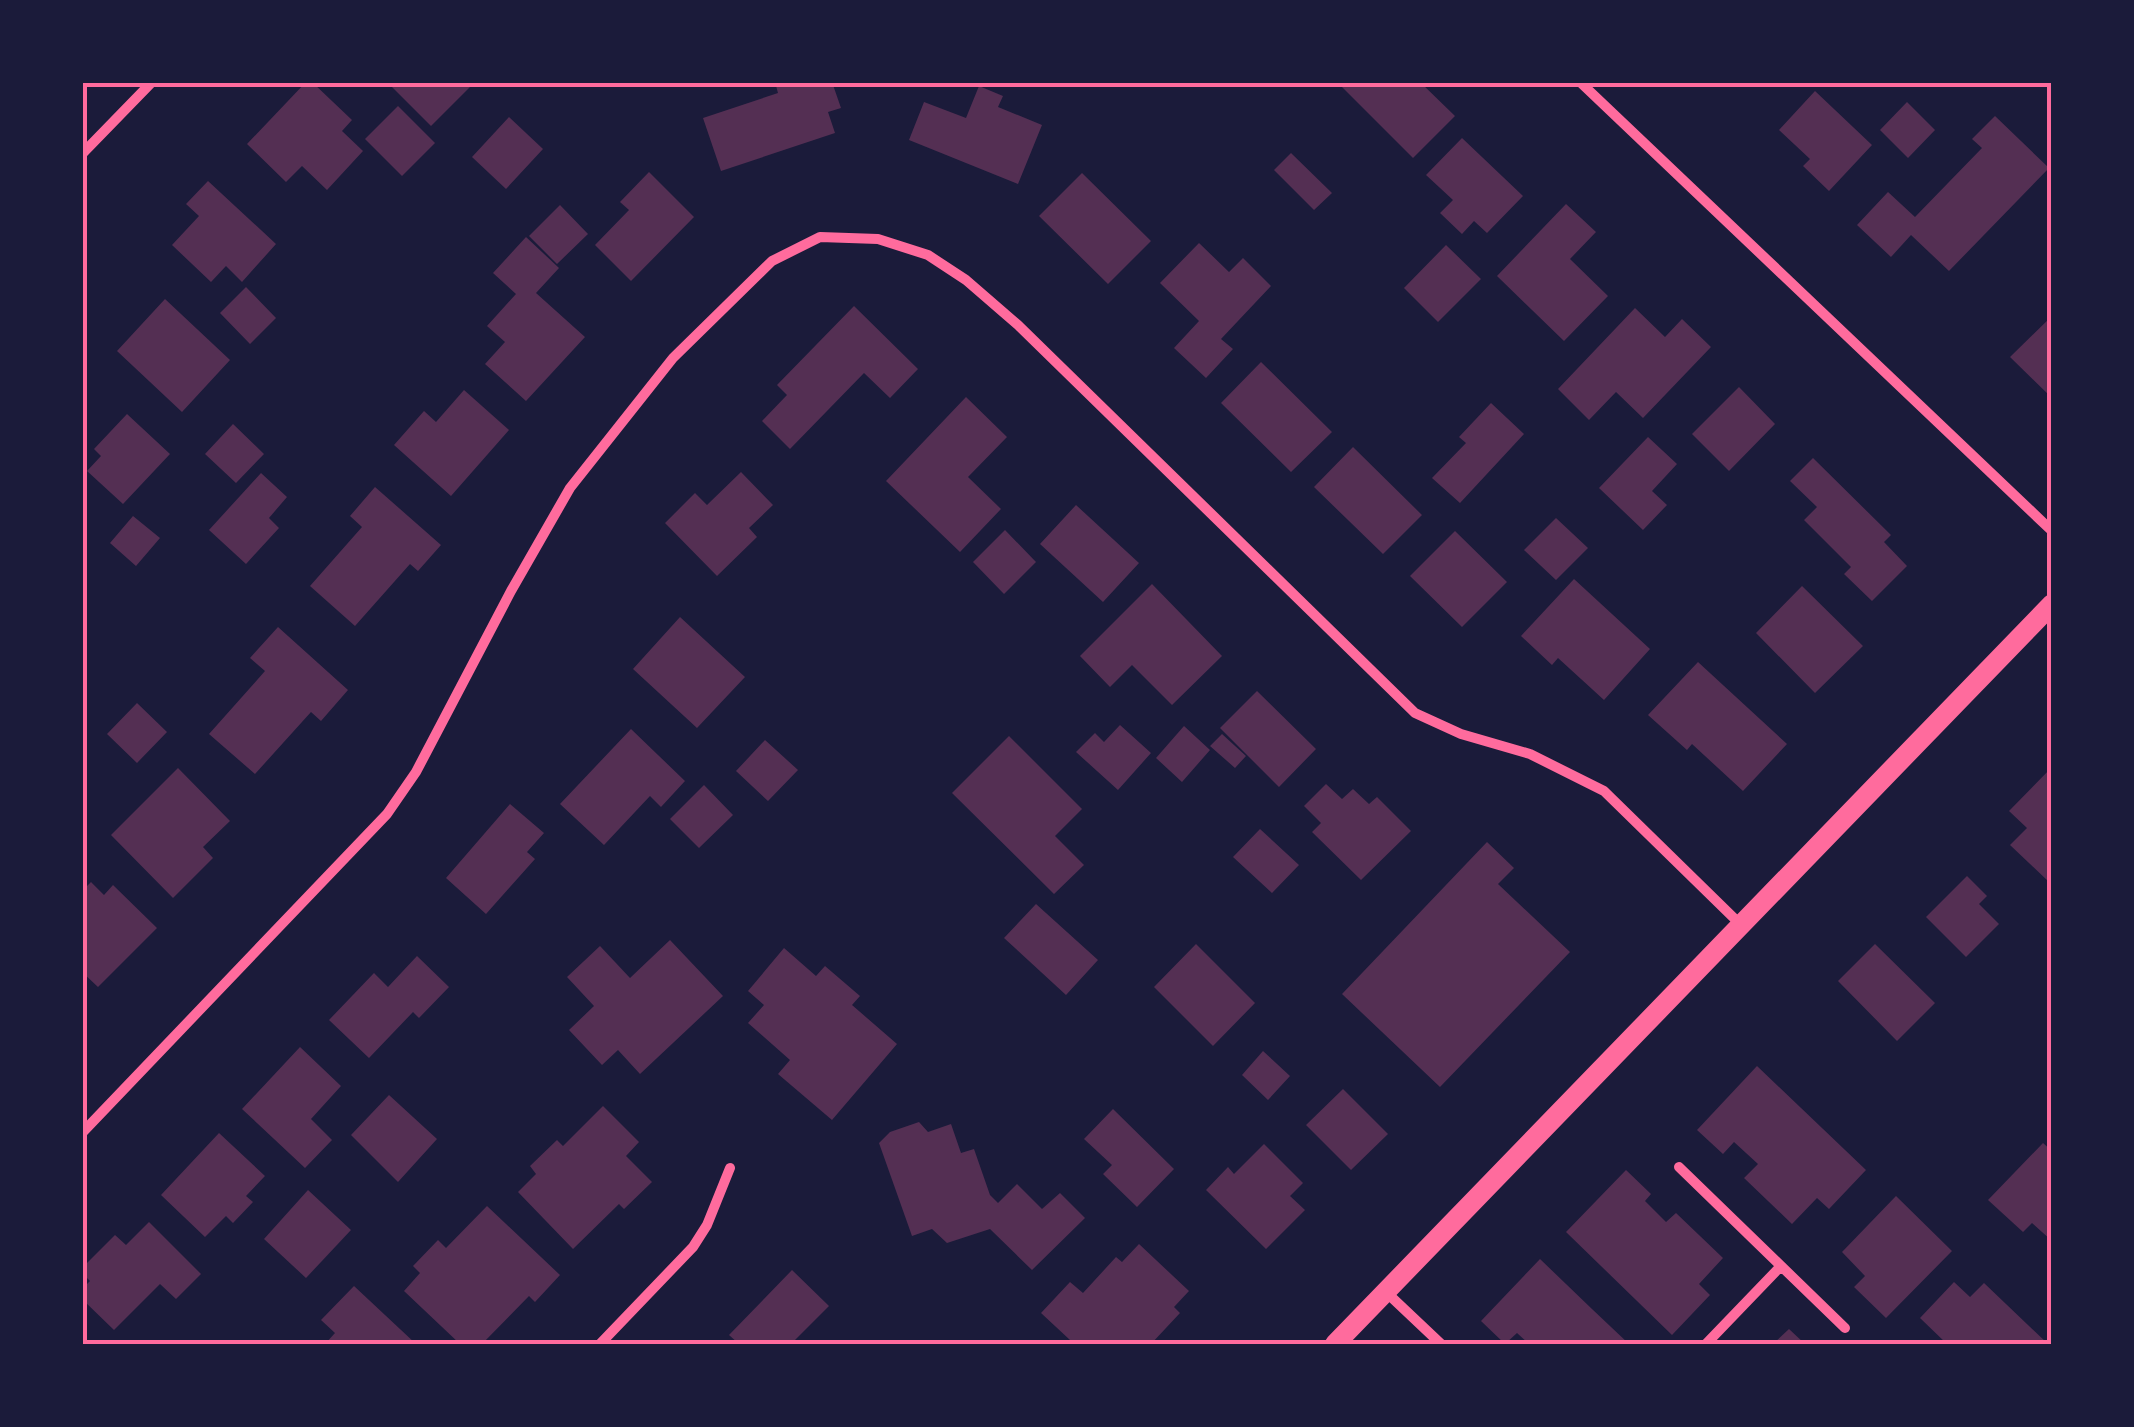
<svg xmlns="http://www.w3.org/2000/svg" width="2134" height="1427" font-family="'Noto Sans',sans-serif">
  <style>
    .building { fill: #542f53 }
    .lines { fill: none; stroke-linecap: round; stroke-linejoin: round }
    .minor { stroke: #ff6b9d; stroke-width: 10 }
    .secondary { stroke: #ff6b9d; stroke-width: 20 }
    .neatline { fill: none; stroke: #ff6b9d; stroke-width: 4 }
  </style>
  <rect width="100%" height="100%" fill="#1b1b3a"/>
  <path class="building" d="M306,82H312L352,120L342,131L363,151L327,190L302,166L286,182L247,144Z
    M387,82H475L431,126Z
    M775,82H832L841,108L828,112L835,133L721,171L703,118L778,93Z
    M1337,82H1420L1455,116L1413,158Z
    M979,86L1003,96L998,107L1042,125L1018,184L909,140L924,102L966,118Z
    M1815,91L1872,145L1829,191L1803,166L1810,159L1779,130Z
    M1907,102L1935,130L1908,158L1880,130Z
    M398,106L435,143L402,176L365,139Z
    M1995,116L2049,168L1949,271L1911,235L1891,257L1857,225L1888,192L1915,217L1982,148L1972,139Z
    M509,117L543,149L506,189L472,157Z
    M1462,138L1523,196L1487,233L1474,221L1462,234L1440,213L1453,200L1426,175Z
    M1291,153L1332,193L1314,210L1274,170Z
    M649,172L694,217L631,281L595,245L629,210L620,202Z
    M1082,173L1151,241L1108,284L1039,216Z
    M208,181L276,244L242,282L226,266L211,282L172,245L199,216L186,204Z
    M1566,204L1596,232L1570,259L1608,296L1564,341L1497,276Z
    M560,205L588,234L557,264L529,236Z
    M526,237L559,268L536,293L585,337L526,401L485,364L505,342L487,326L516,294L493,273Z
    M1199,243L1229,272L1243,258L1271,286L1221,339L1233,349L1206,378L1174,348L1199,321L1160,283Z
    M1446,245L1481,279L1438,322L1404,288Z
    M246,287L276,318L250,344L220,313Z
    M165,299L230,360L182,412L117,351Z
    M854,306L918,369L890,398L864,373L790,449L762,421L787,395L777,385Z
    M1635,308L1665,337L1682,319L1711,347L1643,418L1616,392L1589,420L1558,389Z
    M2052,316V398L2010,357Z
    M1261,362L1332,432L1291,472L1221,403Z
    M1739,387L1775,424L1729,471L1692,434Z
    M464,390L509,430L451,496L394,445L424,411L436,422Z
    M966,397L1007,437L968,477L1001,509L960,552L886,481Z
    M1491,403L1524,434L1460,503L1432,478L1466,443L1459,437Z
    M127,414L170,454L123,504L87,471L101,456L94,449Z
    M233,424L264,454L236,483L205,454Z
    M1648,437L1677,464L1652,491L1667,505L1643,530L1599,488Z
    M1353,447L1422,515L1383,554L1314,487Z
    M1813,458L1891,535L1884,542L1907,566L1872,601L1844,574L1851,567L1804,520L1817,507L1790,481Z
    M741,472L773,505L749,528L757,537L717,576L665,523L695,493L707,505Z
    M261,473L287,497L269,518L279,528L246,564L209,530Z
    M375,487L441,545L418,571L410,564L355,626L310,586L362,527L350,516Z
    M1076,505L1139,563L1103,602L1040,544Z
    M133,516L160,538L136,566L110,543Z
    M1556,518L1588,548L1556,580L1524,550Z
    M1005,530L1036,562L1004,594L973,562Z
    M1455,531L1507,582L1462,627L1410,576Z
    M1574,579L1650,649L1604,700L1558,658L1552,665L1521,636Z
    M1152,584L1222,656L1172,705L1132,665L1110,687L1080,656Z
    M1802,586L1863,646L1815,693L1756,633Z
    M680,617L745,677L697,728L633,669Z
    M278,627L348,690L321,721L311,712L255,774L209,734L265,671L250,658Z
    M1698,662L1787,744L1743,791L1692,744L1687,750L1648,715Z
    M1257,691L1316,749L1279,787L1220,728Z
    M137,703L167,732L137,763L107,734Z
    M1120,725L1151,753L1118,790L1076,752L1095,733L1104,742Z
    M1184,726L1210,750L1182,782L1156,758Z
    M631,729L685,781L661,807L650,796L604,845L560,804Z
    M1222,734L1246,756L1235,768L1210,746Z
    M1009,736L1082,809L1055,836L1084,865L1054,894L952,793Z
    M765,740L798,770L768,801L736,771Z
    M2052,767V880L2049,882L2010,845L2027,828L2009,811Z
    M178,768L230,821L203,847L213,858L173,898L111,835Z
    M1326,784L1342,799L1353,789L1369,804L1377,797L1411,831L1361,880L1312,832L1321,823L1304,806Z
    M704,785L733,815L699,848L670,819Z
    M510,804L544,833L527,852L535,859L486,914L446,878Z
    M1260,829L1299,865L1272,893L1233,857Z
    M1487,842L1514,868L1498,884L1570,952L1440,1087L1342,994Z
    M1967,876L1987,896L1979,904L1999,924L1966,957L1926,917Z
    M91,882L104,895L113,885L157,928L98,987L82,972V891Z
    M1036,904L1098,960L1066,995L1004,938Z
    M670,940L723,996L640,1074L618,1050L602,1065L569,1030L594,1006L567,977L600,946L630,978Z
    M1196,944L1255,1003L1213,1046L1154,987Z
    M1875,944L1935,1003L1897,1041L1838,981Z
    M784,948L816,976L825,966L860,996L852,1005L897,1044L832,1120L778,1074L790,1060L748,1023L764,1005L748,991Z
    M417,956L449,987L419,1018L413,1012L369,1058L329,1020L374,973L388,987Z
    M300,1047L341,1086L311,1119L332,1140L305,1168L242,1109Z
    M1263,1051L1290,1076L1268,1100L1242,1075Z
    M1757,1066L1866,1170L1829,1209L1817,1198L1792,1224L1744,1178L1758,1164L1734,1142L1723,1154L1697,1130Z
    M1343,1089L1388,1134L1351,1170L1306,1125Z
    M389,1095L437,1139L398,1182L351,1135Z
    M603,1106L639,1142L626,1156L652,1182L624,1209L619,1204L573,1249L518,1192L536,1174L530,1166L557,1140L563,1146Z
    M1113,1109L1174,1169L1137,1207L1103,1174L1112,1165L1084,1139Z
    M919,1122L928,1132L951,1124L961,1153L974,1149L990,1195L998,1203L1017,1184L1042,1209L1060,1193L1085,1218L1032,1270L990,1229L947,1243L932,1229L912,1236L879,1143L890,1132Z
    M219,1133L265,1176L246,1196L253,1202L233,1223L226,1216L205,1237L161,1195Z
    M2043,1143L2052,1151V1241L2032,1223L2023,1232L1988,1200Z
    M1264,1144L1303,1183L1290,1196L1305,1210L1266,1249L1206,1190L1228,1167L1234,1174Z
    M1626,1170L1651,1194L1645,1201L1666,1222L1676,1213L1723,1258L1699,1284L1710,1295L1672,1335L1566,1232Z
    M308,1190L351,1230L306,1278L264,1239Z
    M1896,1196L1952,1251L1886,1318L1854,1287L1865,1276L1842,1252Z
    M487,1206L560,1275L535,1302L529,1296L482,1344H460L404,1291L420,1273L413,1266L438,1240L446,1248Z
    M149,1222L201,1274L176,1299L160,1284L114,1330L82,1299V1289L90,1281L82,1273V1268L115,1235L126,1245Z
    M1139,1244L1189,1291L1174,1307L1180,1313L1151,1344H1066L1070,1340L1041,1313L1070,1282L1083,1293L1116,1257L1122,1262Z
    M1540,1259L1592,1309L1629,1344H1529L1517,1333L1505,1344L1481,1321Z
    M792,1270L829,1306L791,1344H739L729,1335Z
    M1954,1282L1970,1297L1984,1283L2048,1344H1947L1920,1318Z
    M354,1286L416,1344H325L335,1333L321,1320Z
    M1789,1329L1805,1344H1773Z"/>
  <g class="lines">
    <path class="minor" d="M1580,82L2052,531
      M82,154L152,82
      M82,1133L387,814L416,772L511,591L570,488L673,358L772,261L820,237L878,239L928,255L966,280L1018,325L1415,713L1461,734L1530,754L1604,791L1740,924
      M1679,1167L1845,1328
      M1386,1292L1441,1344
      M600,1344L693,1247L707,1225L730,1168
      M1706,1344L1781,1266"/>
    <path class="secondary" d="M1335,1344L2052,604"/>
  </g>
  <rect width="2134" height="1427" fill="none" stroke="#1b1b3a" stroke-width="170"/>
  <rect x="85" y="85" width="1964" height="1257" class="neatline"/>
</svg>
